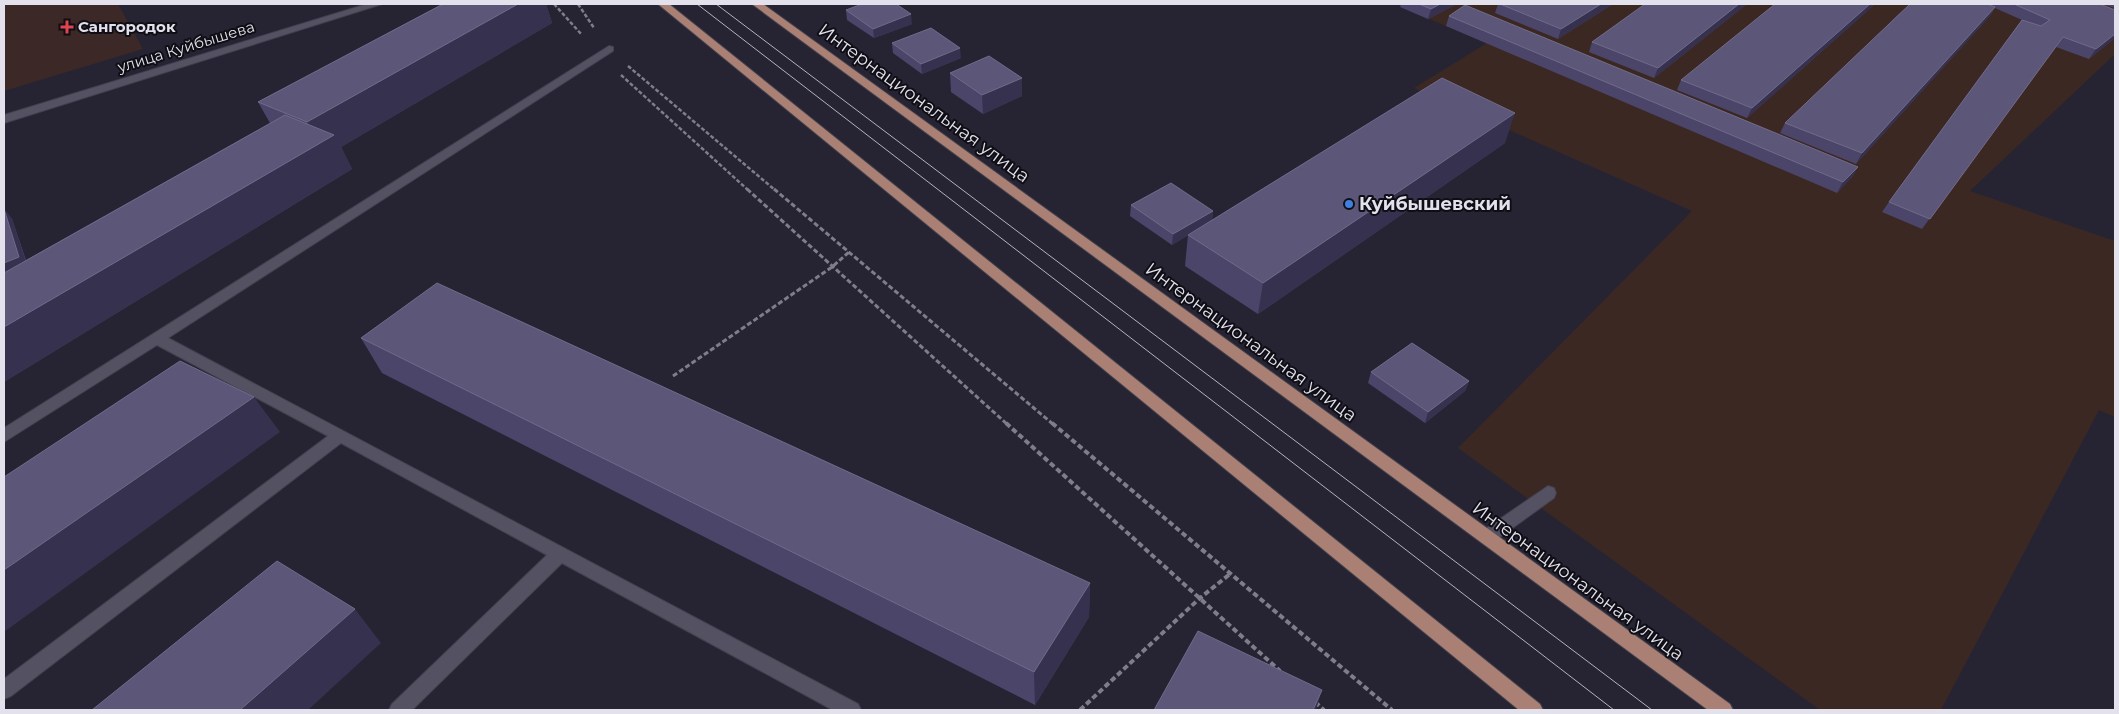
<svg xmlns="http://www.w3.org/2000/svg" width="2119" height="714" font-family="Montserrat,sans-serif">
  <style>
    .industrial { fill: #3b2823 }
    .medical { fill: #3c2827 }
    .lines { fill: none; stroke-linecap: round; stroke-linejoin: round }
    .minor-casing { stroke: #42404d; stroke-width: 2 }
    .major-casing { stroke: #42404d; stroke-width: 2 }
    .path-far2 { stroke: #7f7d8a; stroke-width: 2.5; stroke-dasharray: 4 2; stroke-linecap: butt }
    .path-far1 { stroke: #7f7d8a; stroke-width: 3; stroke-dasharray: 5 2.5; stroke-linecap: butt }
    .path { stroke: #7f7d8a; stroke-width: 4; stroke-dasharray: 5.5 3; stroke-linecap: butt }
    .minor { fill: #545163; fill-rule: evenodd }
    .major { fill: #a98073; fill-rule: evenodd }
    .tram { stroke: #b4b2be; stroke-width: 1 }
    .wall { fill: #4b456a }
    .shaded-wall { fill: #36314e }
    .building { fill: #5c5678; stroke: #716b8a }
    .health-dot { fill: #e0444e; stroke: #0f0e15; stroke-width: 2 }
    .shop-dot { fill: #3f7fe0; stroke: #0f0e15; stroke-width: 2 }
    .labels { text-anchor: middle; stroke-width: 4; stroke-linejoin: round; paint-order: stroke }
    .far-poi-label { font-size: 15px; font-weight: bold; fill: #e3e1ec; stroke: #0f0e15; text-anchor: start }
    .far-street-label { font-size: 15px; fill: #e3e1ec; stroke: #0f0e15 }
    .street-label { font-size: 18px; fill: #e3e1ec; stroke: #0f0e15 }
    .poi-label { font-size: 18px; font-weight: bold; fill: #e3e1ec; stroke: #0f0e15; text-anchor: start }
  </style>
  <rect width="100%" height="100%" fill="#262433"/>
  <path class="industrial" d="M1406,4H2115V54L1970,191L2115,241V417L2099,410L1941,710H1820L1458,448L1692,211L1414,88L1487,43L1400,7Z"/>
  <path class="medical" d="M4,4H118L143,49L4,91Z"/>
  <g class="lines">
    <g class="minor-casing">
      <path id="minor" d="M367,4H382L4,123V115Z
        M609,46L613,47V51L168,338L858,704L861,710H833L562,563L412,710H389L392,704L547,555L341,443L11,696L4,699V679L328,436L157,345L4,442V428Z
        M1548,486L1554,488L1556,493L1554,498L1493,542L1487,544L1481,542L1478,537L1481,532Z"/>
    </g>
    <g class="major-casing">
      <path id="major" d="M658,4H669L1540,704L1543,710H1519Z
        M752,4H763L1730,704L1733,710H1708Z"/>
    </g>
    <path class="path-far2" d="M554,4L582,35
      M578,4L594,28
      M628,66L775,190
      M621,75L748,190"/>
    <path class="path-far1" d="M747,189L1008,425
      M774,189L1054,425
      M673,376L832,267L849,252"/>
    <path class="path" d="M1006,423L1280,671
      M1052,423L1392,710
      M1315,702L1324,710
      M1080,710L1200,598L1230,574"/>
    <use href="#minor" class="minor"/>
    <use href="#major" class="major"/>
    <path class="tram" d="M697,4L1614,710
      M716,4L1652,710"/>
  </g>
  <path class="wall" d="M443,4H546L552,23L341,147L352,169L4,382V209L12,219L26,260L270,123L258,102Z
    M1401,4H1457L1428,19L1400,7Z
    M1498,4H1613L1558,39L1495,13Z
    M1747,4L1654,78L1589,52L1592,42Z
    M1875,4L1747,118L1677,90L1681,80Z
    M1910,4H2100L2115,10V38L2089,59L2056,47L1922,229L1882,212L1889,202L2022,20L1995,8L1989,17L1856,164L1780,133L1785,123Z
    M2102,4H2115V8Z
    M846,10L912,24L874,38L847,20Z
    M1449,16L1858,167L1852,177L1837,193L1446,26Z
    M892,43L961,58L922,74L893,53Z
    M950,73L1022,96L983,114L951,92Z
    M1505,143L1258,314L1185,266L1188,235L1172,245L1130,216L1131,205L1213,211L1212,220Z
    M361,338L1090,583L1089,617L1035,705L382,373Z
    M1371,372L1469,381L1465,391L1425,423L1368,383Z"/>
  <path class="shaded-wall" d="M518,4H546L552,23L341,147L352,169L4,382V327L319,144L307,122Z
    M1440,4H1457L1428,19L1431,9Z
    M1601,4H1613L1558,39L1561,29Z
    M1739,4H1747L1654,78L1658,68Z
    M1870,4H1875L1747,118L1752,108Z
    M1995,7L1989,17L1856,164L1862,153Z
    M911,14L912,24L874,38L873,29Z
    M2115,34V38L2089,59L2096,49Z
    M2063,37L2056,47L1922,229L1930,219Z
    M960,48L961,58L922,74L921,64Z
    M1022,78V96L983,114L982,95Z
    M1515,113L1505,143L1258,314L1263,283Z
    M1858,167L1852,177L1837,193L1843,182Z
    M4,209L12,219L28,268L4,277Z
    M1213,211L1212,222L1172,245L1173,234Z
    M1469,381L1465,391L1425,423L1428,412Z
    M254,397L280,432L4,632V570Z
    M1090,583L1089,617L1035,705L1034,672Z
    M355,609L381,643L308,710H240Z
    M1322,690L1316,710H1313Z"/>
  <path class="building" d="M443,4H518L307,122L258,102Z
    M862,4H896L911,14L873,29L846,10Z
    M1419,4H1440L1431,9Z
    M1500,4H1601L1561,29Z
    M1645,4H1739L1658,68L1592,42Z
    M1775,4H1870L1752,108L1681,80Z
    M1910,4H1987L1995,7L1862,153L1785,123Z
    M2014,4H2100L2115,10V34L2096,49L2063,37L1930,219L1889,202L2022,20L2041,26L2050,20Z
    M1465,5L1858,167L1843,182L1449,16Z
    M931,28L960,48L921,64L892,43Z
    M989,56L1022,78L982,95L950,73Z
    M1442,78L1515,113L1263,283L1188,235Z
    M285,115L334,135L4,327V273Z
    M1171,183L1213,211L1173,234L1131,205Z
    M4,209L19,257L4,263Z
    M437,283L1090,583L1034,672L361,338Z
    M1412,343L1469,381L1428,412L1371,372Z
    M180,361L254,397L4,570V477Z
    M277,561L355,609L240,710H92Z
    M1198,631L1322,690L1313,710H1154Z"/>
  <path class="health-dot" d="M64.5 19.5h5v5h5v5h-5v5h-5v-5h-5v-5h5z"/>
  <circle class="shop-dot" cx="1349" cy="204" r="5"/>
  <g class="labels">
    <g class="far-poi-label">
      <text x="78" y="32">Сангородок</text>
    </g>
    <g class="far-street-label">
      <text transform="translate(186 47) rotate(-17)" y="5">улица Куйбышева</text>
    </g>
    <g class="street-label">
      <text transform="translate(924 103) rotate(36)" y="6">Интернациональная улица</text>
      <text transform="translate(1251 342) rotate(36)" y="6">Интернациональная улица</text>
      <text transform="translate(1578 581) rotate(36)" y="6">Интернациональная улица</text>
    </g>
    <g class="poi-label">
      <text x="1359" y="210">Куйбышевский</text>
    </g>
  </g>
  <rect width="2119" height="714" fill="none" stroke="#e3e1ec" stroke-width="10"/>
</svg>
